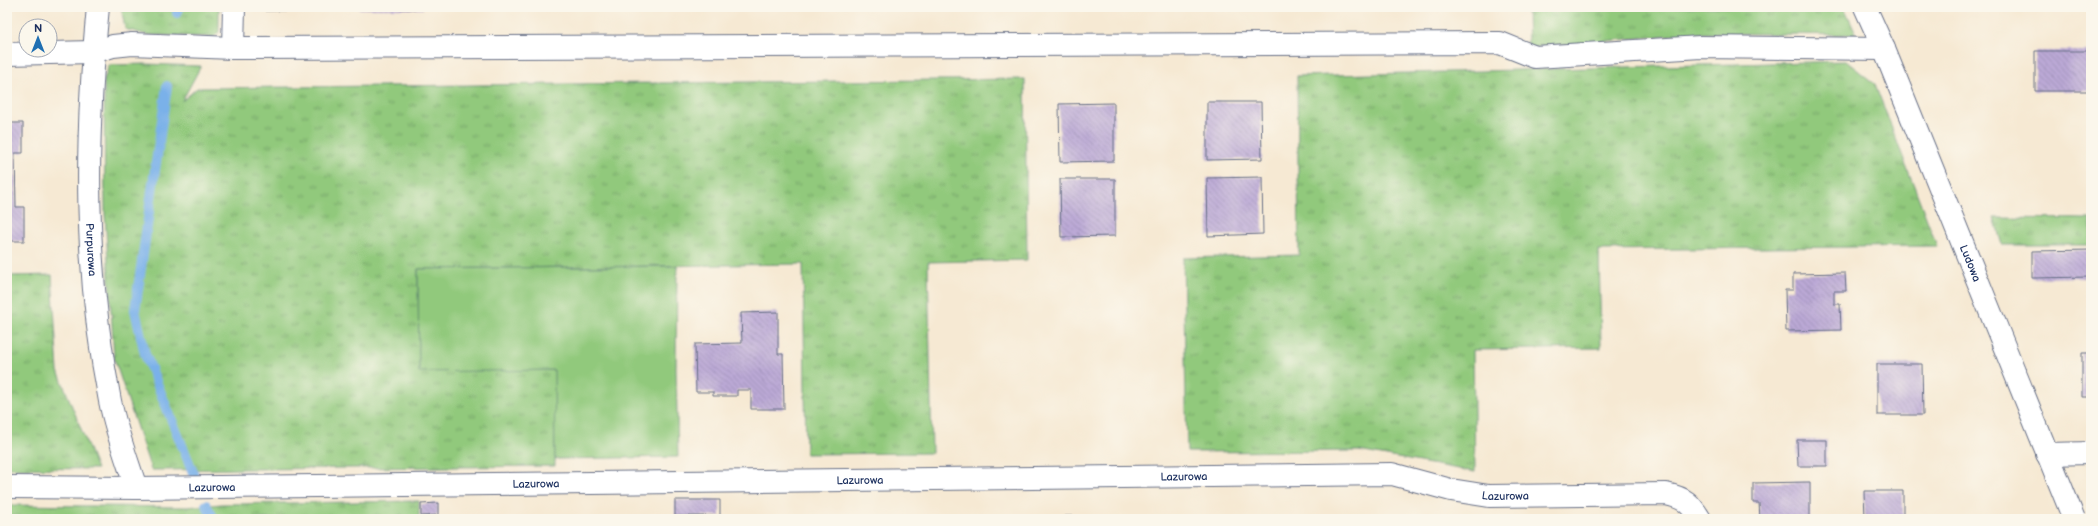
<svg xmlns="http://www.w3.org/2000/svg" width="2098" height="526" font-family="'Balsamiq Sans',sans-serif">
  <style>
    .grass { fill: url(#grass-tufts); stroke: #567c6d }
    .park { fill: #91c97c; stroke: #567c6d }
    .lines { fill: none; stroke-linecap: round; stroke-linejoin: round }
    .stream { stroke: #7ab1e9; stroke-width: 10 }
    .building { fill: url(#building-back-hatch) }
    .minor-casing { stroke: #687087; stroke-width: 24 }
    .minor { stroke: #fff; stroke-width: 22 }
    .labels { text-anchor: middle; stroke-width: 4; stroke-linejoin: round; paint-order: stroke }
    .street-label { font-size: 11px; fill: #1b2f5e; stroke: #fbf7ec }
  </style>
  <defs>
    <pattern id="grass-tufts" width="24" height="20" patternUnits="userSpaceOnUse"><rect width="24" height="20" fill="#91c97c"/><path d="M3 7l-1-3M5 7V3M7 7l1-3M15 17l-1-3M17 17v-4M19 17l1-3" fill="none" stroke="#76a469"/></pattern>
    <pattern id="building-back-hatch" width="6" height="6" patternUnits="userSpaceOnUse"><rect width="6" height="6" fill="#bba9d6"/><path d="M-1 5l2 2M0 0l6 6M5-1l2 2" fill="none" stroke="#978ab1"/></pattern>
  </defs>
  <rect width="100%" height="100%" fill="#fbf7ec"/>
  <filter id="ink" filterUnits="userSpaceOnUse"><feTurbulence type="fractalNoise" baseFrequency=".025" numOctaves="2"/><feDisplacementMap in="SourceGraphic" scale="8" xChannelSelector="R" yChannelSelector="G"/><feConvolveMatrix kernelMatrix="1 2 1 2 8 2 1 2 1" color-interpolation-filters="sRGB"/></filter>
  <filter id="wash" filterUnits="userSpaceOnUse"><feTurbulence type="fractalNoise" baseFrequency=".012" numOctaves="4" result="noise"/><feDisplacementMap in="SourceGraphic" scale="16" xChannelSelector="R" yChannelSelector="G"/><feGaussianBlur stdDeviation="0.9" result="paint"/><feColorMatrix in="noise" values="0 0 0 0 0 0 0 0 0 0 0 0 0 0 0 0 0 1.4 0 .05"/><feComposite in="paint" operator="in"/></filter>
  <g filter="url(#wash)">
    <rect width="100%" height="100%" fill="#f6e9d3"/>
    <path class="grass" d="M121,7H219V32L214,37L148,35L125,29Z
      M1527,7H1844L1857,35L1695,33L1528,48Z
      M1846,61L1875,84L1937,246L1599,250L1601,348L1473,350L1475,472L1359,451L1187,452L1183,258L1299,255L1297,76Z
      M145,64L201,66L182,101L197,88L1025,79L1027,260L928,262L932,453L806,454L803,264L418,269L419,371L555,370V466L151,470L114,358L105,214L104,80L109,65Z
      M1994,218L2091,219V245H2002Z
      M52,275L58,371L97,469L7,468V276Z
      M419,501V519H7V505L186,507L222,504Z"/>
    <path class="park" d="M677,266L676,368L678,457L555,459L554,370L419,372L418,269Z"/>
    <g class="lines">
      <path class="stream" d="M177,13L178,7
        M167,86L135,310L145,354L194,475
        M206,505L214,519"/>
    </g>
    <g id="blocks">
      <path class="building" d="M265,7H329V10L265,11Z
        M359,7H423V9H359Z
        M2035,51H2091V91H2035Z
        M1207,102H1261L1262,159L1207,160Z
        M1114,103V161L1060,162L1059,104Z
        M7,123H23V153H15L16,207H24V241H7Z
        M1262,177L1263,234L1208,236L1207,178Z
        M1060,179H1115V236L1061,237Z
        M2091,250V277L2032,278V251Z
        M1845,273L1846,291H1834V304H1840L1841,330L1786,331L1785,290H1793V274Z
        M778,312V354H783L784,409H751V390H737V396H713V392H696L695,344L742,343L741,313Z
        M2082,353H2091V397H2082Z
        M1877,364H1922L1923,415H1877Z
        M1797,440H1827V466H1798Z
        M1810,482V519H1760L1759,503H1753V483Z
        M1864,491H1903V519H1865Z
        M675,500H720V516H675Z
        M438,503V515L421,516V504Z
        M1065,516H1098V519H1065Z"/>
    </g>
  </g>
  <g filter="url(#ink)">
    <use href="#blocks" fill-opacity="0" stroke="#687087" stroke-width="1"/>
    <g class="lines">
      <g class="minor-casing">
        <g id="minor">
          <path id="s1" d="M98,7C85,139 84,271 110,401C116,431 127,460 136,488"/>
          <path id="s2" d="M1865,7L1884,49L2074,519"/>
          <path d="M233,48L234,7"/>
          <path d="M7,54L93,52L113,46L132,44L233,48L1500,43L1535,57L1701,47L1884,49"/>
          <path d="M2047,454L2091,453"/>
          <path id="s3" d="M7,487L136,488L1392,474L1451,490L1489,496L1666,494C1685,498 1690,503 1700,519"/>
        </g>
      </g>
      <use href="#minor" class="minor"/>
    </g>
  </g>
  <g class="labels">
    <g class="street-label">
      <text dy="4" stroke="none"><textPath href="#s1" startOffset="243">Purpurowa</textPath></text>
      <text dy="4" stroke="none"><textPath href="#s2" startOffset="277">Ludowa</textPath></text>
      <text dy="4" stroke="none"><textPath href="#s3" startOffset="1177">Lazurowa</textPath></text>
      <text dy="4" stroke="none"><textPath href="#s3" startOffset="853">Lazurowa</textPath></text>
      <text dy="4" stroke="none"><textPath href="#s3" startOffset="529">Lazurowa</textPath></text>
      <text dy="4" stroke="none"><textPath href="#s3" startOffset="205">Lazurowa</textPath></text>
      <text dy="4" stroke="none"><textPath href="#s3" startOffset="1501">Lazurowa</textPath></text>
    </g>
  </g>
  <rect width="2098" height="526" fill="none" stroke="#fbf7ec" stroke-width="24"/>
  <g transform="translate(38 38)"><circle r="19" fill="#fbf7ec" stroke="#a1a7b3"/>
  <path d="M0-3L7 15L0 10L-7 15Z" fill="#1f6fb2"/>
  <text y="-6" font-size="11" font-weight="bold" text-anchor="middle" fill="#1b2f5e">N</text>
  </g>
</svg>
